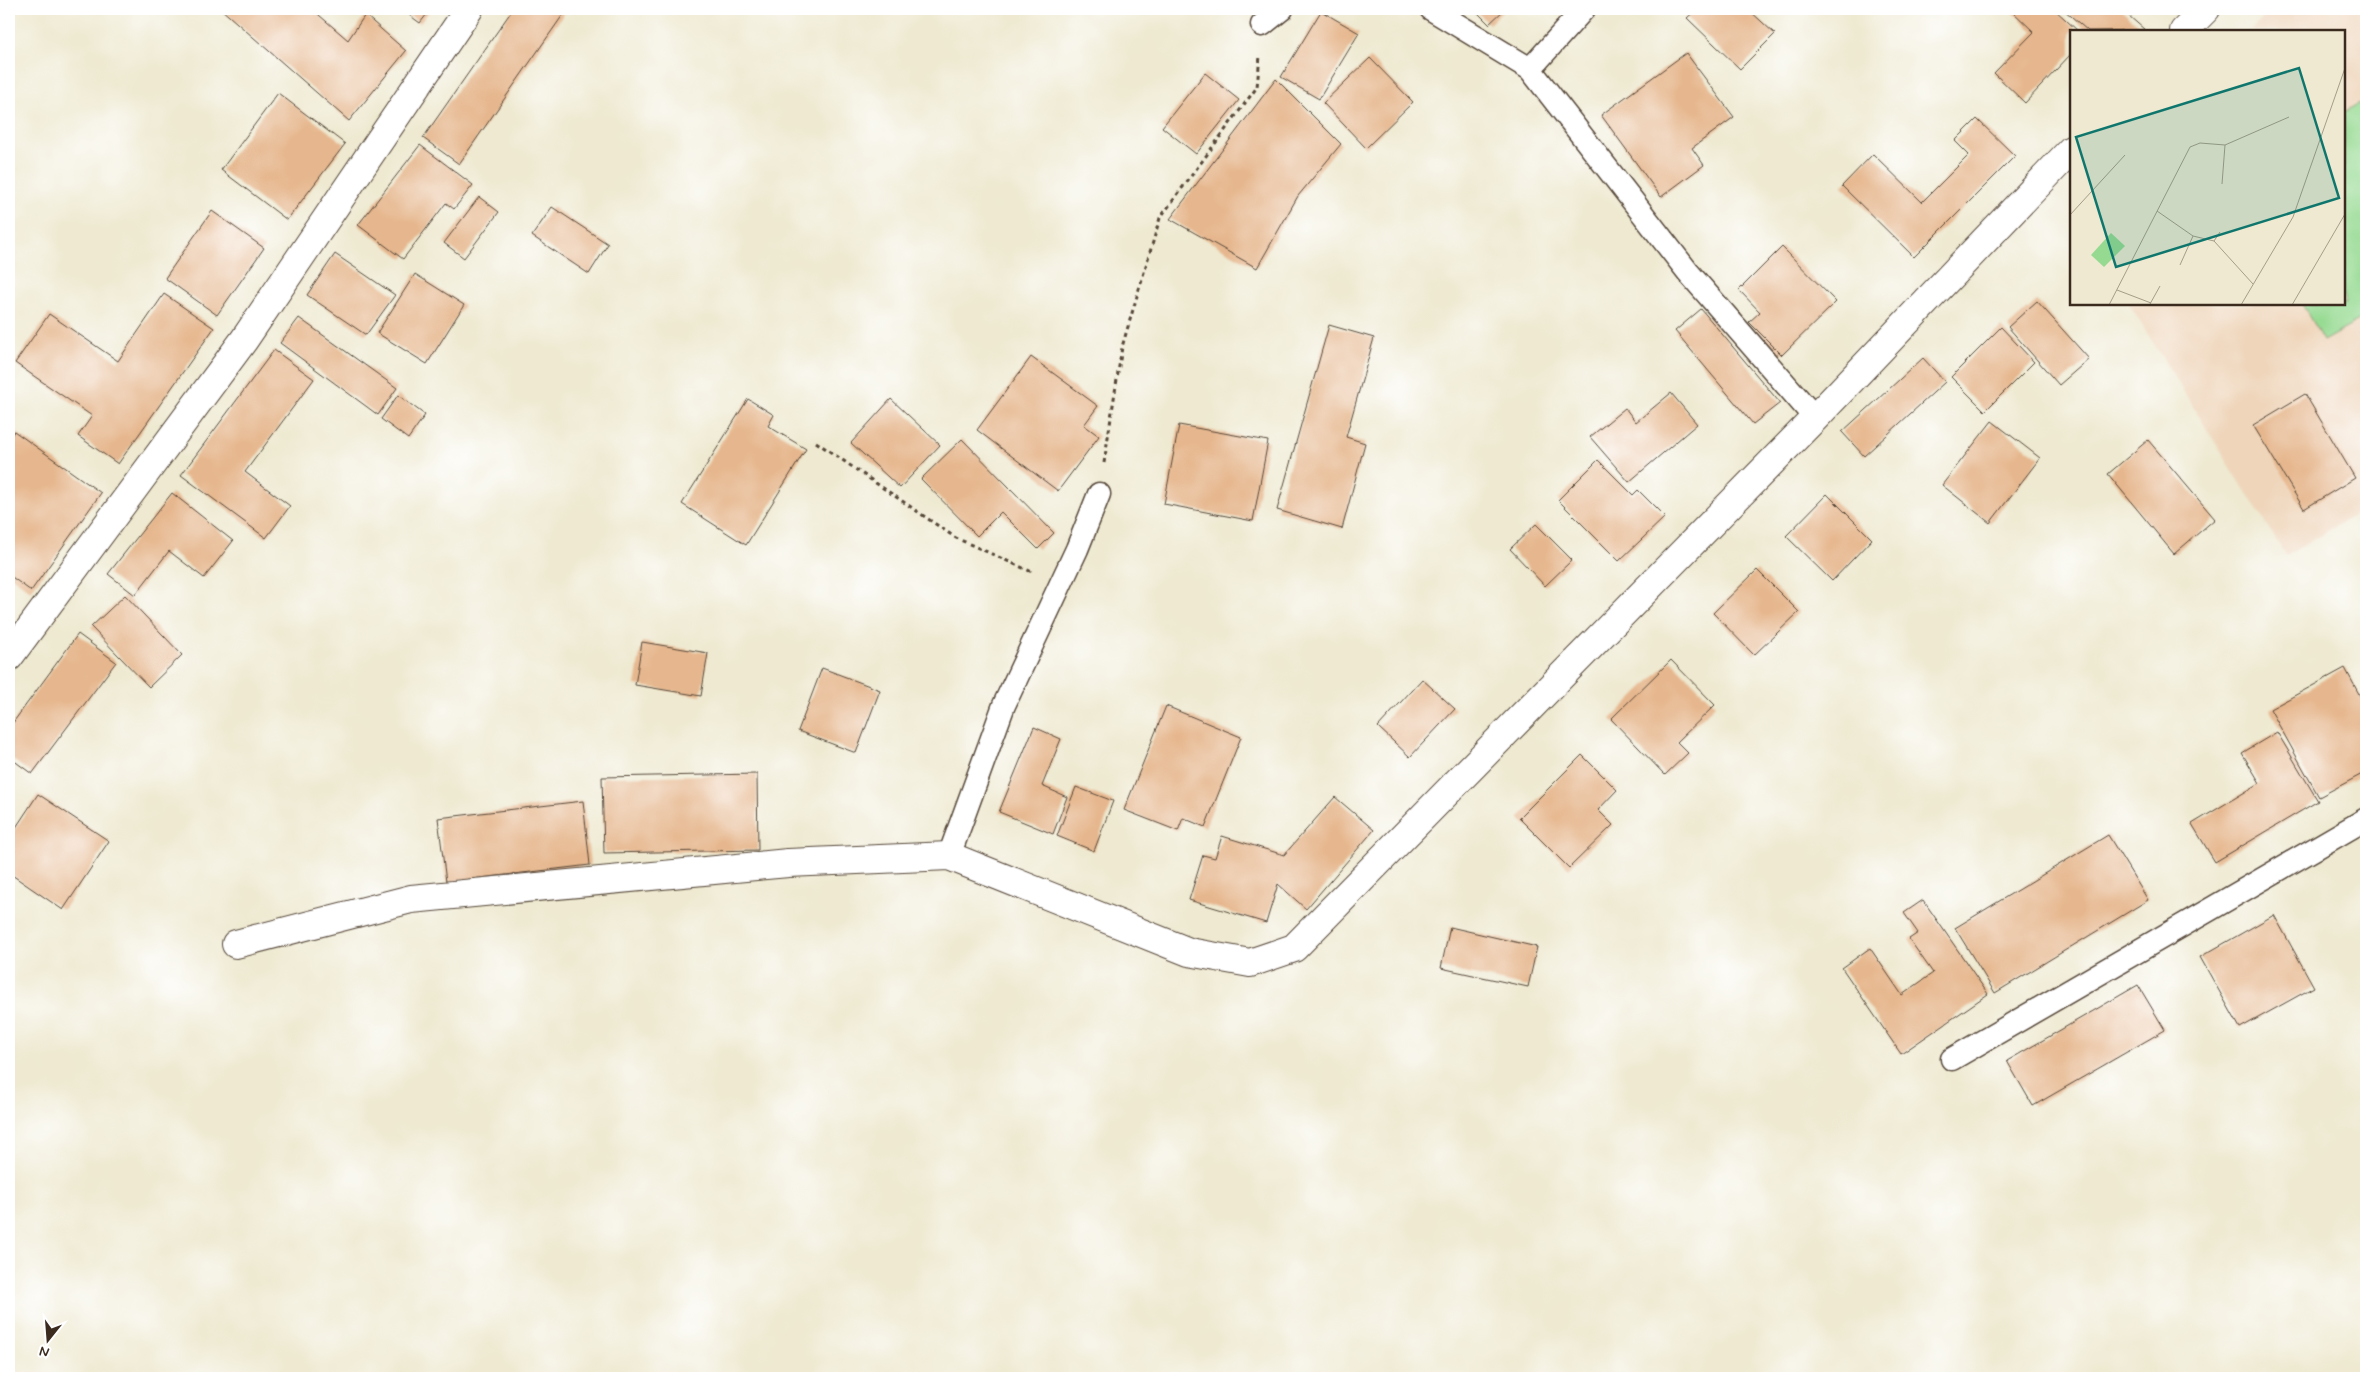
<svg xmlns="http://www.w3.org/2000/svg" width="2375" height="1387" font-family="Mynerve,sans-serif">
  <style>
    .built { fill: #efd6bb }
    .green { fill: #96da92; stroke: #688258 }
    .building { fill: #e6b78e }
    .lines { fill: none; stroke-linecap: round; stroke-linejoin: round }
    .service-casing { stroke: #564739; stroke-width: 25 }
    .minor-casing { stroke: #564739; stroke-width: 30 }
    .path { stroke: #564739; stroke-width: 3; stroke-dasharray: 4 4; stroke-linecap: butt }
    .service { stroke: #fff; stroke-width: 22 }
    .minor { stroke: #fff; stroke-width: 28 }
    .inset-road { fill: none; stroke: #a69d89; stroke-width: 1 }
    .view { fill: #0f766e; fill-opacity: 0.15; stroke: #0f766e; stroke-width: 2.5 }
    .inset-edge { fill: none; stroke: #3b2a1e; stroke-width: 2.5 }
  </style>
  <rect width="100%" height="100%" fill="#fff"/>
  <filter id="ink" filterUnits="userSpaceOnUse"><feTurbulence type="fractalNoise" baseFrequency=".02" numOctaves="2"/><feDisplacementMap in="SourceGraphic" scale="10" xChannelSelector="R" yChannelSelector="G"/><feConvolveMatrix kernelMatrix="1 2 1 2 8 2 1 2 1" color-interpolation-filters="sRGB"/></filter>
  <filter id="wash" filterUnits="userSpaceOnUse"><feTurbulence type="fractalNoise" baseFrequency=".0096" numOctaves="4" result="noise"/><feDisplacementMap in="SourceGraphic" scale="20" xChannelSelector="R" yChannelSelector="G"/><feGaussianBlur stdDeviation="1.12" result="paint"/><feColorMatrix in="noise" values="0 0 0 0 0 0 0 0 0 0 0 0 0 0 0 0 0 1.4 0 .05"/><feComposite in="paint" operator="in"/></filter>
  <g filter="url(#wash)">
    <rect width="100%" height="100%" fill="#eee9d0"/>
    <path class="built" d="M2272,9H2366V508L2286,556L2129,304H2344V31H2251Z"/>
    <path class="green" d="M2366,99V317L2323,341L2302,304H2344V112Z"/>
    <g id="blocks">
      <path class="building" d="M221,9H312L348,40L365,15L406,51L349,121Z
        M401,9H431L420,23Z
        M513,9H567L459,164L423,138Z
        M1474,9H1505L1489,24Z
        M1697,9H1748L1775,34L1740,69L1687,18Z
        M2010,9H2054L2078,31H2071V54L2025,103L1994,73L2034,32Z
        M2063,9H2121L2145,30L2088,31Z
        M1321,11L1359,33L1319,99L1281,77Z
        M1686,53L1734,117L1692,148L1704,165L1661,197L1601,115Z
        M1370,58L1413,102L1366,148L1323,103Z
        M1205,73L1239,100L1196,154L1162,127Z
        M1276,79L1341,144L1298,196L1257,268L1170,219Z
        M278,93L345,144L287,220L221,170Z
        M1977,119L2015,156L1914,257L1842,186L1873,154L1922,202L1969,155L1955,141Z
        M420,145L473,185L454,209L446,203L403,259L358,225Z
        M479,197L499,212L464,258L444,243Z
        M552,207L608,244L589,274L532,236Z
        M212,211L264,248L217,315L165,278Z
        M1782,247L1836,302L1782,355L1749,322L1760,312L1739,290Z
        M335,254L395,295L366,335L307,295Z
        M415,274L464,305L427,364L377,333Z
        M164,294L214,328L118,464L78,436L92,416L15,363L49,314L118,361Z
        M2037,301L2089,359L2059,385L2008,327Z
        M1701,309L1780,403L1753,424L1675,331Z
        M299,318L397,388L378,415L280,343Z
        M1329,325L1374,338L1346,437L1365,443L1342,529L1277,510Z
        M2001,327L2034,362L1985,411L1951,377Z
        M274,350L314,379L245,472L290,506L266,538L181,475Z
        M1031,357L1098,406L1084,425L1099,436L1058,491L977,430Z
        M1923,358L1945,382L1864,456L1842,432Z
        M1671,393L1697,424L1629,482L1590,437L1625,408L1636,422Z
        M2305,394L2355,478L2304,509L2253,425Z
        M398,395L425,415L408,439L381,419Z
        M748,399L774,415L768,426L806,449L746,545L682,504Z
        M891,399L940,445L900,488L851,443Z
        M1992,421L2040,458L1990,523L1942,485Z
        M1179,425L1268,441L1253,521L1164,504Z
        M14,431L101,493L31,591L9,575V439Z
        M962,439L1054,533L1038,549L1001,512L977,536L921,479Z
        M2148,440L2215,519L2174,554L2108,474Z
        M1598,460L1633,495L1638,490L1665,517L1619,561L1558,500Z
        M172,493L233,541L204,578L169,551L135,595L108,574Z
        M1827,494L1872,539L1832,581L1786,536Z
        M1536,524L1572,560L1545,586L1510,549Z
        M1757,570L1799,612L1754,655L1713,613Z
        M125,595L182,655L149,687L91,627Z
        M78,634L116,662L32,774L9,757V728Z
        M642,642L708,653L701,696L635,685Z
        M1671,660L1715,705L1677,742L1688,753L1665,775L1611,719Z
        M822,668L880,690L856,753L798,731Z
        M2345,668L2366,707V772L2319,797L2270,709Z
        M1422,679L1455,709L1410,757L1378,727Z
        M1166,706L1241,737L1205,827L1183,818L1178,831L1124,810Z
        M1034,727L1061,739L1042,786L1067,797L1053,834L999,812Z
        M2277,732L2318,801L2215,862L2192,824L2260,783L2242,753Z
        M1582,755L1617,790L1598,810L1613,825L1569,868L1519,818Z
        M757,774L758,850L604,853L602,777Z
        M1076,787L1113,801L1094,851L1057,836Z
        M38,794L109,841L63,910L9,873V838Z
        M1335,797L1374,830L1306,909L1278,884L1266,923L1189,900L1203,855L1215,858L1222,836L1284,855Z
        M583,801L590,865L446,882L438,818Z
        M2108,835L2148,900L1995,993L1955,928Z
        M1923,900L1988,994L1901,1054L1842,968L1870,948L1902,995L1933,973L1909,939L1918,933L1904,913Z
        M2274,915L2314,987L2240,1028L2200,957Z
        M1450,927L1537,947L1528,987L1441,968Z
        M2138,985L2165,1030L2033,1106L2007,1061Z"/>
    </g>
  </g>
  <g filter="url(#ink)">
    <use href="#blocks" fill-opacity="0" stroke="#564739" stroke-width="1"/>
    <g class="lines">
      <g class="service-casing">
        <path id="service" d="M1431,9L1530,69L1688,272L1815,418
          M1262,25L1282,9
          M1530,69L1584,9
          M949,856L1004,705L1077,549L1099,494
          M1952,1059L2366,819"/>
      </g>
      <g class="minor-casing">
        <path id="minor" d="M2184,31L2206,9
          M9,657L244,340L469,9
          M236,944L411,899L788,863L949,856L1189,952L1250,963L1294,948L1815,418L2071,150"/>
      </g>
      <path class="path" d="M816,442L956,538L1032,572
        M1104,463L1122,347L1160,218L1257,87L1260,56"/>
      <use href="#service" class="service"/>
      <use href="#minor" class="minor"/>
    </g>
  </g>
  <g transform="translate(2070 30)">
    <rect width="275" height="275" fill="#eee9d0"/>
    <path d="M41,203L55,216L34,237L21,225Z" fill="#96da92"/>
    <path class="inset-road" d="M152,154L155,115M87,181L123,206L144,211M0,185L55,125M150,202L144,211L183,254M110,235L123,206M47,260L81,273M80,274L90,256M39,275L120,117L130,113L155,115L219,87M171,275L223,187L275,38M222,275L275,184"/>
    <path class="view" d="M229,38L269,168L46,237L6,107Z"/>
    <rect width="275" height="275" class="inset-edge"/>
  </g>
  <rect width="2375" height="1387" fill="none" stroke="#fff" stroke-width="30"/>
  <g transform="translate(48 1340) rotate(197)" stroke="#ffffff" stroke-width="4" paint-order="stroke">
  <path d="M0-4L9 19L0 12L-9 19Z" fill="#3b2a1e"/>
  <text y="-8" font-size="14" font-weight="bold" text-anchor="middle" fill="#3b2a1e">N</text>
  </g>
</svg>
